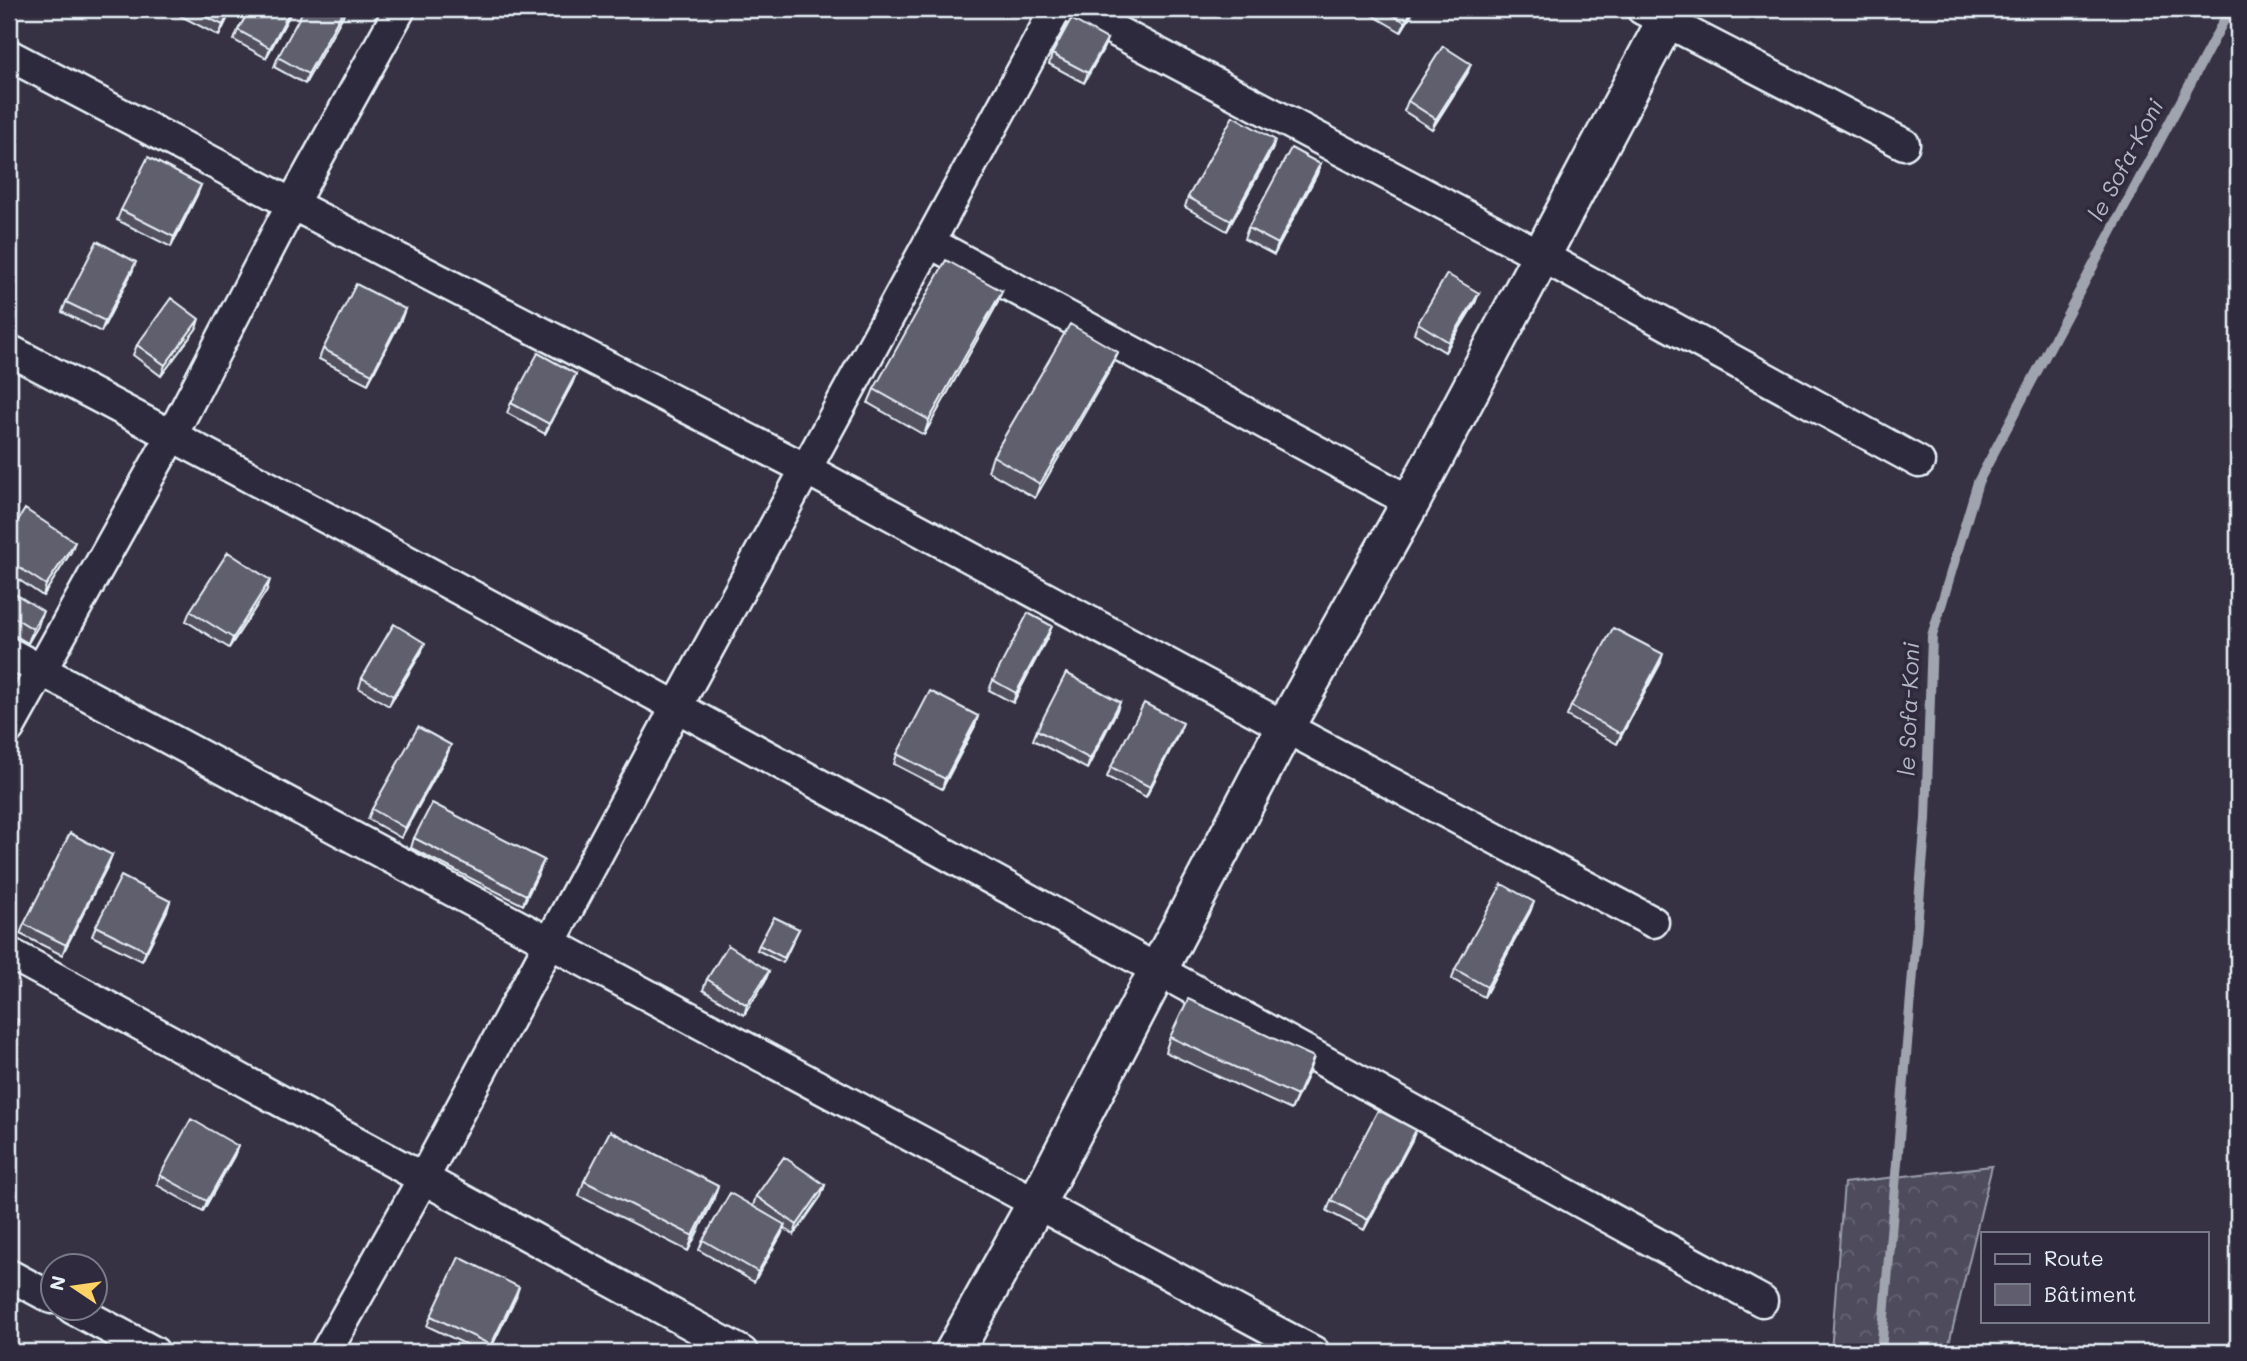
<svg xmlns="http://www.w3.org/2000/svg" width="2247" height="1361" font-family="Mali,sans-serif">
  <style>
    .forest { fill: url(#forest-crowns); stroke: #9a9eaa; stroke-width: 2 }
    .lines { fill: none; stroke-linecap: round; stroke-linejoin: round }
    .stream { stroke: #a0a4af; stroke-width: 10 }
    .minor-casing { stroke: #e8f1f8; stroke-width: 35 }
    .tertiary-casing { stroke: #e8f1f8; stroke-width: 42 }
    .minor { stroke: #2f2a3d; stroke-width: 30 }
    .tertiary { stroke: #2f2a3d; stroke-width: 37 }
    .wall { fill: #53515f; stroke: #e8f1f8; stroke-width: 2 }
    .shaded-wall { fill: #43424d; stroke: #e8f1f8; stroke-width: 2 }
    .building { fill: #605e6e; stroke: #e8f1f8; stroke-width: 2 }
    .labels { text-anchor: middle; stroke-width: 7; stroke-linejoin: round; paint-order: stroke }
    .water-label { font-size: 23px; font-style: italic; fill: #b2b7c2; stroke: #2f2a3d }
  </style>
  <defs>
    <pattern id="forest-crowns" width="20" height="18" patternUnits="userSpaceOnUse" patternTransform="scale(1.75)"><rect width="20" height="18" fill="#4d4b5c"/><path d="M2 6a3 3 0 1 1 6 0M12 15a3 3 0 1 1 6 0" fill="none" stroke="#676574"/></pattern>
  </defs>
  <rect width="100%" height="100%" fill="#363244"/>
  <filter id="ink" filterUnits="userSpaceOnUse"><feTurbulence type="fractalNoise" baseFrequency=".0143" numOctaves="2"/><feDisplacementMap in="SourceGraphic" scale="14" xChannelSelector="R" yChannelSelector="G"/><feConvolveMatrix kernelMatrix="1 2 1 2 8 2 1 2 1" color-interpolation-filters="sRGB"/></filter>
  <g filter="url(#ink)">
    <path class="forest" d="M1992,1166L1947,1352H1831L1844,1183Z"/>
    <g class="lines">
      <path class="stream" d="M1881,1352L1926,819L1932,636L1978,482L2230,9"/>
      <g class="minor-casing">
        <path id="minor" d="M1074,9L1540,255L1919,462
          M1642,9L1904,144
          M9,55L292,204L806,469L1285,727L1653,922
          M929,242L1411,502
          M9,350C598,658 1178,983 1762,1301
          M9,653L1314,1352
          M9,728L172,435L292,204L400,9
          M9,953L742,1352
          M9,1275L52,1298
          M72,1308L154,1352
          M326,1352L423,1179L677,706L1056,9"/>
      </g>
      <g class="tertiary-casing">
        <path id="tertiary" d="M954,1352L1037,1202L1285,727L1411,502L1672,9"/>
      </g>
      <use href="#minor" class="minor"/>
      <use href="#tertiary" class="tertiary"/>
    </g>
    <path class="wall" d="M176,9H232L219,36L175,13Z
      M250,9H293L266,58L234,40L238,30Z
      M1109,9H1120L1118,14Z
      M1362,9H1415L1401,32Z
      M345,12L305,84L274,67L278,57Z
      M1107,39L1103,49L1084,83L1049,64L1052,54Z
      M1467,74L1432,129L1404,111L1408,101Z
      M1272,150L1227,231L1185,207L1188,197Z
      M1320,164L1317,174L1274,255L1244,239L1248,228Z
      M201,185L197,195L171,247L117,220L121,210Z
      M132,272L101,332L62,312L66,302Z
      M1002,291L996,306L924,435L868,403L874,389Z
      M1479,293L1475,303L1445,352L1414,333L1418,323Z
      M405,309L401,320L368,384L319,359L323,349Z
      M196,329L161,376L133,355L137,345Z
      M1118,352L1112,366L1035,498L988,471L993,456Z
      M576,374L572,384L545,434L507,413L511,403Z
      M9,535L71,552L43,596L9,573Z
      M9,590L38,626L28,643L9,632Z
      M267,590L229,648L186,621L190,611Z
      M1052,626L1048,636L1013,703L989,690L993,680Z
      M421,653L389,706L359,688L362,678Z
      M1660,664L1617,744L1567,716L1571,706Z
      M1120,702L1116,712L1087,769L1033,740L1037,730Z
      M978,716L975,726L942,789L894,764L897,754Z
      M1179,733L1146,797L1107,777L1111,767Z
      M447,755L401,838L368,819L372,809Z
      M414,838L540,870L523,905L411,848Z
      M112,855L108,865L62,955L20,934L24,924Z
      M170,901L167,911L142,961L92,936L96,926Z
      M1534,902L1530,912L1484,997L1452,979L1455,969Z
      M799,929L783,963L757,950L759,945Z
      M769,971L765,981L744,1015L703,990L707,979Z
      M1170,1037L1309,1072L1291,1110L1165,1052Z
      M1412,1140L1364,1230L1327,1211L1331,1200Z
      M238,1146L234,1156L203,1211L157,1185L160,1175Z
      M584,1181L713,1201L688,1251L579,1196Z
      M825,1185L821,1196L794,1235L784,1228L781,1235L754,1282L699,1250L703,1240L753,1206L756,1196Z
      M516,1297L489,1352H482L427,1326L431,1316Z"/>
    <path class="shaded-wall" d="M231,9H232L219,36L223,25Z
      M291,9H293L266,58L270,48Z
      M344,9H346L345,12L305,84L308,74Z
      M1413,9H1415L1401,32L1405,22Z
      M1107,39L1103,49L1084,83L1088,73Z
      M1471,64L1467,74L1432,129L1436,119Z
      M1275,140L1272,150L1227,231L1231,221Z
      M1320,164L1317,174L1274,255L1278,244Z
      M201,185L197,195L171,247L174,237Z
      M136,262L132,272L101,332L105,321Z
      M1002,291L996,306L924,435L929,420Z
      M1479,293L1475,303L1445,352L1449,342Z
      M405,309L401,320L368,384L372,374Z
      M199,319L196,329L161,376L165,365Z
      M1118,352L1112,366L1035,498L1040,484Z
      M576,374L572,384L545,434L549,424Z
      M75,542L71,552L43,596L46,585Z
      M270,580L267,590L229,648L233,638Z
      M43,611L38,626L28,643L33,629Z
      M1052,626L1048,636L1013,703L1016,693Z
      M425,643L421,653L389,706L393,696Z
      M1663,654L1660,664L1617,744L1621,734Z
      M1120,702L1116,712L1087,769L1090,759Z
      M978,716L975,726L942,789L945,779Z
      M1183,723L1179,733L1146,797L1150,787Z
      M451,745L447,755L401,838L405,828Z
      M112,855L108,865L62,955L66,945Z
      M544,860L540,870L523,905L526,895Z
      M170,901L167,911L142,961L146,951Z
      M1534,902L1530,912L1484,997L1487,987Z
      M769,971L765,981L744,1015L747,1005Z
      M18,1020L14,1030L9,1040V1037Z
      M1314,1057L1309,1072L1291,1110L1297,1096Z
      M1416,1130L1412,1140L1364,1230L1368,1220Z
      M238,1146L234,1156L203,1211L207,1201Z
      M825,1185L821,1196L794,1235L797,1225Z
      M718,1186L713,1201L688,1251L693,1236Z
      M785,1225L781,1235L754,1282L758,1272Z
      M519,1287L516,1297L489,1352L491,1345Z"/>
    <path class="building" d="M189,9H231L223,25Z
      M250,9H291L270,48L238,30Z
      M304,9H344L308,74L278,57Z
      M1382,9H1413L1405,22Z
      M1071,19L1107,39L1088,73L1052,54Z
      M1443,46L1471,64L1436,119L1408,101Z
      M1233,116L1275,140L1231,221L1188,197Z
      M1291,148L1320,164L1278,244L1248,228Z
      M148,157L201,185L174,237L121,210Z
      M97,241L136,262L105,321L66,302Z
      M946,260L1002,291L929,420L874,389Z
      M1447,274L1479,293L1449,342L1418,323Z
      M356,284L405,309L372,374L323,349Z
      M171,298L199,319L165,365L137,345Z
      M1070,324L1118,352L1040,484L993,456Z
      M538,353L576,374L549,424L511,403Z
      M25,509L75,542L46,585L9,561V535Z
      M228,552L270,580L233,638L190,611Z
      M9,590L43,611L33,629L9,614Z
      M1028,613L1052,626L1016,693L993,680Z
      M394,624L425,643L393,696L362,678Z
      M1613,628L1663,654L1621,734L1571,706Z
      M1066,673L1120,702L1090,759L1037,730Z
      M930,691L978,716L945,779L897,754Z
      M1144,703L1183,723L1150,787L1111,767Z
      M418,727L451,745L405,828L372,809Z
      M432,803L544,860L526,895L414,838Z
      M70,833L112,855L66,945L24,924Z
      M121,876L170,901L146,951L96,926Z
      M1502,884L1534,902L1487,987L1455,969Z
      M774,917L799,929L784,958L759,945Z
      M728,945L769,971L747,1005L707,979Z
      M1188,999L1314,1057L1297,1096L1170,1037Z
      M9,1015L18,1020L9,1037Z
      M1378,1110L1416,1130L1368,1220L1331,1200Z
      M191,1119L238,1146L207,1201L160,1175Z
      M610,1131L718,1186L693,1236L584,1181Z
      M784,1157L825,1185L797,1225L756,1196Z
      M730,1193L785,1225L758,1272L703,1240Z
      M459,1257L519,1287L491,1345L431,1316Z"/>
  </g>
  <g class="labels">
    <g class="water-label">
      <text transform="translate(2126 160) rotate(-62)" y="8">le Sofa-Koni</text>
      <text transform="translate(1909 709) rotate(-88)" y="8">le Sofa-Koni</text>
    </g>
  </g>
  <rect width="2247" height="1361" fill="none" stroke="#2f2a3d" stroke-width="35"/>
  <rect x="18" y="18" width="2212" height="1326" fill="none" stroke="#e8f1f8" stroke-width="2.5" filter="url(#ink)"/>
  <rect x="1981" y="1232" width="228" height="91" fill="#2f2a3d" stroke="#797a88" stroke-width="2"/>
  <rect x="1995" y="1254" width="35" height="10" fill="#2f2a3d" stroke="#797a88" stroke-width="2"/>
  <text x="2044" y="1266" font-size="21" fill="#e8f1f8">Route</text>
  <rect x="1995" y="1284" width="35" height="21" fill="#605e6e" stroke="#797a88" stroke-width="2"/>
  <text x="2044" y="1302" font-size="21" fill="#e8f1f8">Bâtiment</text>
  <g transform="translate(74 1287) rotate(283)"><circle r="33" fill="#2f2a3d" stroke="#797a88" stroke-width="2"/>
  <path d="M0-5L12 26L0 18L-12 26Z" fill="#ffd166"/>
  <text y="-10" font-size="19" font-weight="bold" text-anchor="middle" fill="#e8f1f8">N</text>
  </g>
</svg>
